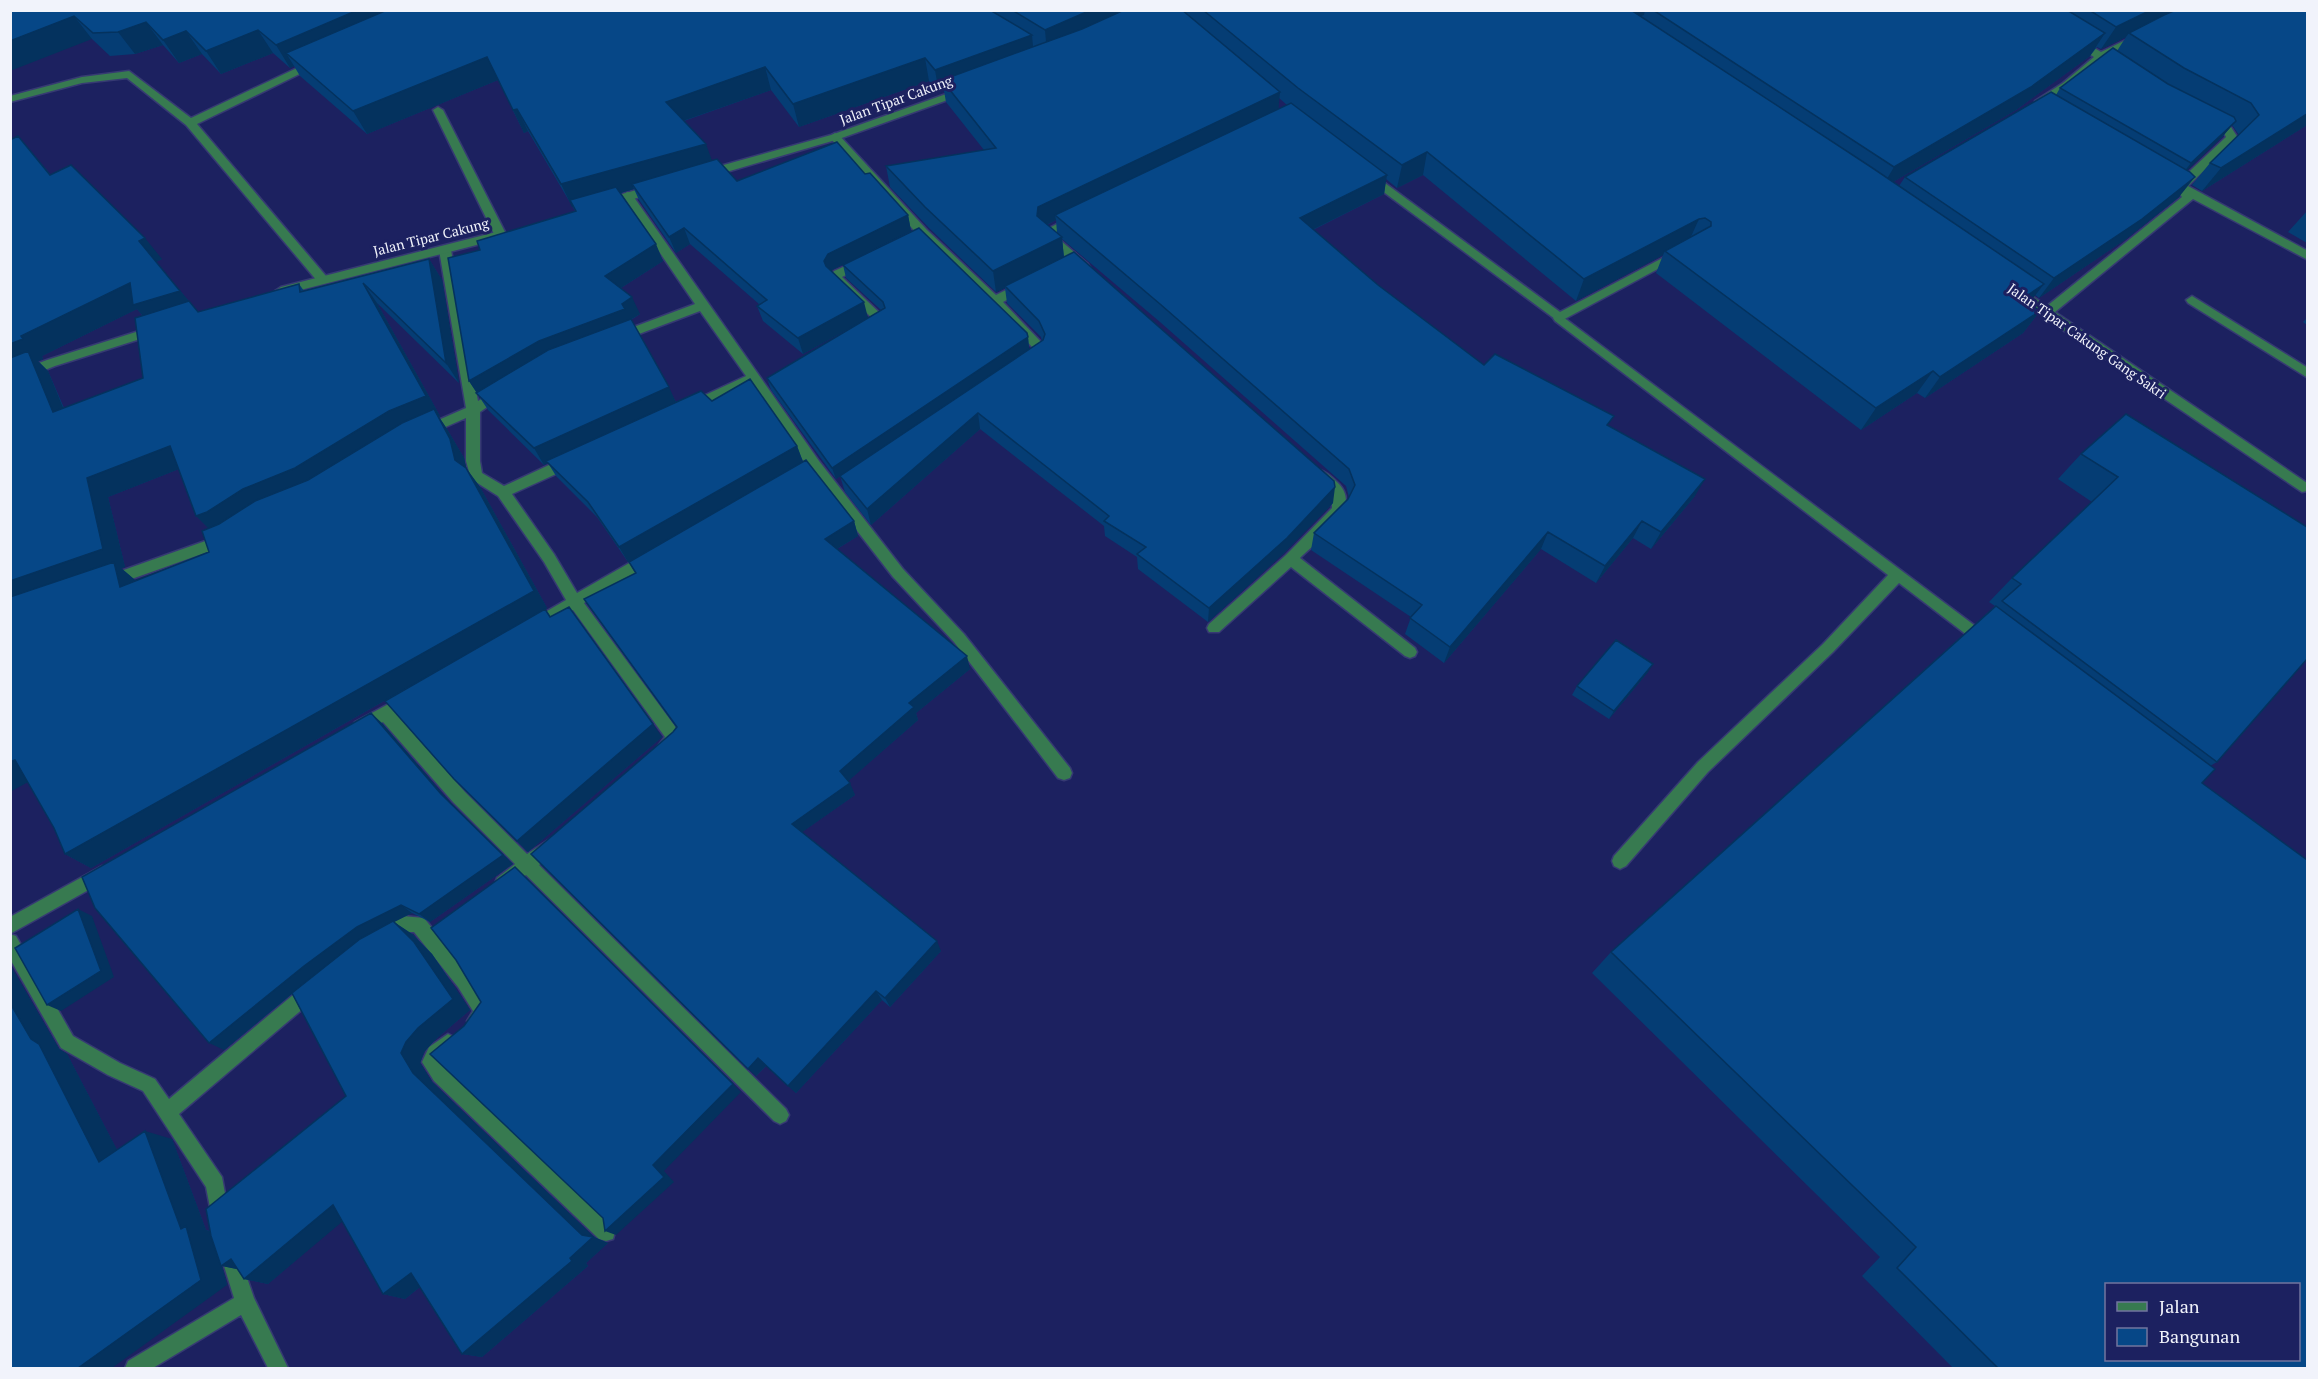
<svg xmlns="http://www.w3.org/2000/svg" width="2318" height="1379" font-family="'PT Serif',serif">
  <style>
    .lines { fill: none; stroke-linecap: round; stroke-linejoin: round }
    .service-casing { stroke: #363a73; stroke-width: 3 }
    .minor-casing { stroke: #363a73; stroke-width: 3 }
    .tertiary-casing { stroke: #363a73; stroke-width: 3 }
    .service { fill: #377a50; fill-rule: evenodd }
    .minor { fill: #377a50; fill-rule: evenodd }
    .tertiary { fill: #377a50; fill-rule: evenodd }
    .wall { fill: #053d74; fill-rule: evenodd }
    .shaded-wall { fill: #04325e }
    .building { fill: #064787; stroke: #04325e; stroke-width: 1.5; fill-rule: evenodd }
    .labels { text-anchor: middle; stroke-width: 6; stroke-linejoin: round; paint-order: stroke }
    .far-street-label { font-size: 14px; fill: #f1f3fb; stroke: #1c2160 }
  </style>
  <rect width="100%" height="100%" fill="#1c2160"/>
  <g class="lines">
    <g class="service-casing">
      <path id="service" d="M314,60L318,61V65L197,124L326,276L328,279L322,283L318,282L186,125L127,78L82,83L10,102V96L82,77L129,71L191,118Z
        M2192,296L2308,368V378L2188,303L2186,300Z
        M1559,314L1990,637L1992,641L1990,645H1980L1899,583L1833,652L1708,772L1626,866L1620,869L1614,866L1612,861L1614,856L1698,762L1823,644L1888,575L1555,321L1553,318Z"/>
    </g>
    <g class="minor-casing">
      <path id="minor" d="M2138,34L2143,37L2142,39L2108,56L2122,65V69H2114L2101,61C2088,72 2052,108 2035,105V101L2063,83L2094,57L2073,44V40H2081L2101,52Z
        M438,107L443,110L506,234L504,237L500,238L494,234L433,110Z
        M2211,118L2231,127L2238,138L2188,186L2308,251V260L2193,199L2055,312L2307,483V491L2302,492L2042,316L2010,291L2012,288H2020L2047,306L2182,197L2174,187L2176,184L2226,137L2223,131L2207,123V119Z
        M835,133L839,135L927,230L996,295L1020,283H1028V289L1003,302L1043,344L1045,352C1041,359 1031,365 1024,362L1022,359L1033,348L991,304L919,236L831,139L829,137Z
        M1370,172L1560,312L1672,253H1680L1682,256L1559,322L1366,179L1364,176Z
        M627,192L631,193L819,461L903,569L964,634L1070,768L1072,773L1070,778L1064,780L1058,778L954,642L893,577L809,469L751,385L696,410H686L685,407L686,404L746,376L700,311L623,340H615L613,337L615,334L695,304L621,196Z
        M1075,215L1079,216V222L1053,234L1088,264L1090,267L1084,271L1080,270L1039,233Z
        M445,246L451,250L478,401L500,389L506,394L480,412V461L482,473L504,486L566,457H576L578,461L576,465L512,494L554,554L577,593L645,554H655L657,558L655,562L584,603L680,733L683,738C679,745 673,750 666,753L661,751L658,746L665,737L573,610L538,630H528L526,626L528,622L566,600L544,562L498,496L471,479L466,461V418L425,436L418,431L420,428L466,408L439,250Z
        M861,259L867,263L865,266L842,277L886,319L870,329L864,325L872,318L830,278L834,271Z
        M1320,470C1327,472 1333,478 1339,484C1363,510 1318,540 1300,558L1415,648L1417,652L1415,656L1410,658L1405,656L1291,567L1219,632H1209L1207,628L1209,624L1286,555L1332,508V496L1313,475Z
        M225,534L230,536L232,540L230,544L109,587L104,585L102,581L104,577Z
        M409,693L414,694L417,699L414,704L396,714L465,792L527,854L550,839L556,841L558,846L556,851L539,865L786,1109L789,1115L786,1121L780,1124L774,1121L526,875L503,891L497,888L495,883L497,878L515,864L453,802L383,722L360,734L355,732L352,727L355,722Z
        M102,866L108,869L110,874L108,879L10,934V917Z
        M403,916L424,918L470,975L492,1011L482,1027L476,1030L470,1027L467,1021L473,1011L458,987L414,932H405L384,944L378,942L376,936L378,930Z
        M10,934L16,936L73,1036L120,1063L155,1079L169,1099L306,984L312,982L318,984L321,990L318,996L179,1114L222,1177L230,1221L228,1228L221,1230L214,1228L206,1187L143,1091L108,1075L61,1048L10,959Z
        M448,1034L454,1037L457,1043L454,1049L441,1061L446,1069L613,1225L615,1232L613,1239L606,1241L599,1239L434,1081L422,1062L429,1047Z
        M228,1241L235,1243L254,1298L288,1368H268L241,1315L153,1368H125L128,1361L234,1298L219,1250L221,1243Z"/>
    </g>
    <g class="tertiary-casing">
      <path id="tertiary" d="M963,88L968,91L967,93L839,139L706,178L700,174L702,171L831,135Z
        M654,185L660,189L658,192L605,207L599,203L601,200Z
        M496,232L502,236L500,239L281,295L275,291L281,287Z
        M155,326L159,327L161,330L159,333L55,366L10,384V374L47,360Z"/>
    </g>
    <use href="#service" class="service"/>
    <use href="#minor" class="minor"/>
    <use href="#tertiary" class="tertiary"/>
  </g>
  <path class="wall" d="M10,10H2307V125L2202,191L2192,185L2210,163L2239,135L2232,125L2223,136L2187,170L2179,197L2126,239L2039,298L2035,295L2029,304L2040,311L2023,333L1925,398L1917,393L1861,430L1656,273L1663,255L1576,301L1423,175L1397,188L1386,179L1384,194L1313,230L1378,285L1484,365L1610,426L1695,496L1651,549L1633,538L1596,583L1541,549L1444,663L1405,634L1411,617L1311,550L1314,533L1348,499L1349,497L1346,486L1160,322L1062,239L1064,257L1333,503L1284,553L1208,622L1138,569L1137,557L1105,536L1104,526L980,429L871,525L845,492L840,476L1042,341L1041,337L1007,303L1005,288L996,292L929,228L890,187L886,166L984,150L946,102L944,91L939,93L929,81L799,127L771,90L684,121L712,161L737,181L865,174L908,215L911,231L832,270L831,271L868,318L803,354L763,321L757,306L759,304L690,244L676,253L639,200L634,189L621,193L663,261L621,288L640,314L631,320L676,402L712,401L797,446L803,462L854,521L858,536L837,549L970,669L916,713L918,720L848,781L855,795L802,832L941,951L890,1007L882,1000L796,1093L766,1066L756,1076L673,732L676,727L584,599L635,573L629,562L638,556L628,562L597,517L556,476L548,463L544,465L488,410L469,381L480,250L575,211L528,131L524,133L498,80L367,134L300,76L294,66L290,68L273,53L221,74L202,54L179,63L163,45L135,54L110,56L92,39ZM2126,37L2117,51L2060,88L2056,95L1905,177L1899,186L1893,182L2016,110L2090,56L2097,47L2101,49ZM1279,98L1287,105L1278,109ZM1056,220L1057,233L1047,225Z
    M18,136L51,175L162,259L156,262L198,312L299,284L304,291L429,259L442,280L459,383L377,303L440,416L439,417L447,429L464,458L466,468L480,487L547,608L545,609L551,617L662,737L528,852L517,841L535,615L91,868L65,854L54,828L28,782ZM137,309L142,315L143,378L64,408L48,371L38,361L43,359L42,356ZM179,469L209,528V552L135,581V580L121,568L125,567L108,497Z
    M2307,211V243L2288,232Z
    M843,265L1028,337L1029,349L836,479L771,390L767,378L881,310L846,278Z
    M2307,318V325L2303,322Z
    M2126,414L2217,762L2210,766L2202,783L2307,1368H1953L1862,1276L1880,1257L1592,973L1611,952L1995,606L1989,602L2012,578L2092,502L2058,479L2081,454Z
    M1648,672L1609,719L1572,695L1577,686Z
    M382,723L451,804L513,864L430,922L412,913L394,922L412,934L432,954L470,1010L437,1038L424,1052L420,1063L432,1082L594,1237L608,1243L586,1263L588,1266L482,1357L462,1354L420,1287L405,1299L383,1294L342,1221L268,1284L244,1279L237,1269L222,1266L227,1285L10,1368V965L59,1049L67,1054L117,1150L172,1139L206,1230L210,1231L346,1096L292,994L224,1050Z"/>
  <path class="shaded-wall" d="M358,10H413L286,53L294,66L290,68L276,45Z
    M1091,10H1146L1047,53L1045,30Z
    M1631,10H1645L1644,15L1627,21Z
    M2151,10H2194L2129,33L2126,37L2101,49L2116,27Z
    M74,16L92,39L10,71V41Z
    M146,22L163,45L135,54L118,32Z
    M258,30L273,53L221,74L206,51Z
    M186,31L202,54L179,63L163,40Z
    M2105,33L2090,56L2016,110L1881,189L1894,167Z
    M1032,35L1034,58L942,80L944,91L939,93L935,70Z
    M487,57L498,80L367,134L353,111Z
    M925,58L929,81L799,127L793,104Z
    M765,67L771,90L674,124L666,102Z
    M1280,92L1278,113L1055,215L1056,220L1040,228L1037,216L1038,207Z
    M517,109L528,131L524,133L513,110Z
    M2307,114V125L2202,191L2221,168Z
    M2236,121L2223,136L2179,178L2191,163Z
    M706,144L714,166L632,184L634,189L573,207L570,200L573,207H572L561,184Z
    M1427,152L1423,175L1397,188L1402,165Z
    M1387,175L1384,194L1298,237L1300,218Z
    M2195,177L2179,197L2126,239L2039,298L2054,278Z
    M908,215L911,231L832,270L828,277L824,261L828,254Z
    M1699,219L1689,241L1665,251L1663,255L1576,301L1584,279Z
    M684,228L690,244L676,253L669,237Z
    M1062,237L1064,259L1005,286V288L996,292L993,271Z
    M145,238L162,259L156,262L215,332L151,325L137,309L42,356L43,359L38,361L48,371L73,432L10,372V344L139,241Z
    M656,244L663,261L613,293L605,276Z
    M429,259L442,280L459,383L446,363Z
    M363,283L377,303L440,416L439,417L447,429L464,458L469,480L215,535L196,516L243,489Z
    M2044,284L2027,306L2022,299Z
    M632,297L640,314L630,320L477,393L469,381L539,341L622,304Z
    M864,302L868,318L803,354L798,338Z
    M2040,311L2023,333L1925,398L1940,377Z
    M1028,337L1029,349L836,479L832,468Z
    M1933,371L1917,393L1861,430L1876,408Z
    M669,387L677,405L546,461L548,463L544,465L534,448Z
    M978,413L980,429L871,525L867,509Z
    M170,446L189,465L108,497L125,567L121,568L135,580L142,605L10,607V581L87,478Z
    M797,446L803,462L628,562L619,547Z
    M466,468L480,487L547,608L91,868L65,854Z
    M1705,479L1695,496L1651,549L1661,532Z
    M1335,487L1333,503L1284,553L1208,622L1209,608Z
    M854,521L858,536L830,553L825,539Z
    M1642,521L1633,538L1596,583L1605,566Z
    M1548,532L1541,549L1444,663L1450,647Z
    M967,656L970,669L916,713L918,720L846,783L840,771L909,703Z
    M1653,664L1648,672L1609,719L1614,711Z
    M371,713L382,723L451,804L513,864L430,922L419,914L441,794Z
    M653,724L662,737L528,852L517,841Z
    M15,760L41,775L10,792V762Z
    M850,783L855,795L798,835L792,824Z
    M515,867L741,1092L664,1171L674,1182L616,1235L605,1231L653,1165Z
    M401,905L412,913L394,922L412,934L432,954L470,1010L437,1038L424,1052L420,1063L432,1082L594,1237L608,1243L586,1263L588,1266L482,1357L462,1354L570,1258L582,1235L413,1073L401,1053L317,973L224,1050L209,1043L304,966L357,927Z
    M78,909L92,916L114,977L61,1011L47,1005Z
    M937,941L941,951L890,1007L885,998Z
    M10,965L59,1049L67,1054L127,1169L99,1162L10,1003Z
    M876,991L882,1000L796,1093L788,1086Z
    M758,1058L766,1066L756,1076L748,1069Z
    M145,1131L172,1139L206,1230L212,1232L231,1259L246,1271L222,1266L227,1285L112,1368H78L181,1229Z
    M333,1205L355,1211L268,1284L244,1279Z
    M411,1273L431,1278L405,1299L383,1294Z"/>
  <path class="building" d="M10,10H358L276,45L258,30L206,51L186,31L163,40L146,22L118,32L93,33L74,16L10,41Z
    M387,10H990L1032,35L935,70L925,58L793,104L765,67L666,102L706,144L561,184L517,109L513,110L487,57L353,111L286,53Z
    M1012,10H1091L1045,30Z
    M1124,10H1182L1280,92L1038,207L1037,216L1062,237L993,271L925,207L886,166L996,148L942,80L1082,29Z
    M1203,10H1631L1871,167L2044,284L2022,299L2040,311L1940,377L1933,371L1876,408L1665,251L1711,226V222L1705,218L1699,219L1584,279L1427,152L1402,165L1298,88Z
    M1653,10H2067L2105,33L2031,87L1894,167Z
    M2089,10H2151L2116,27Z
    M2176,10H2307V114L2221,168L2210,163L2259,115L2251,103L2184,68L2129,33L2164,15Z
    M2113,48L2168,84L2234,117L2236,121L2191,163L2060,88Z
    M2051,92L2190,172L2195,177L2142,219L2054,278L1905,177Z
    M1291,103L1387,175L1300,218L1378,285L1484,365L1495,354L1614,416L1607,425L1705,479L1661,532L1642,521L1605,566L1548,532L1450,647L1410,618L1422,605L1314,533L1348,499L1355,485L1349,469L1160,304L1055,215Z
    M18,136L50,175L71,165L145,238L139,241L180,291L133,305L130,283L21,336L23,339L10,344V140Z
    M837,142L865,174L870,173L908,215L828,254L824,261L826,266L864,302L798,338L757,306L767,300L684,228L669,237L632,184L717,159L737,181Z
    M616,187L656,244L605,276L632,297L622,304L625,309L539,341L469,381L448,258L480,250L477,241L576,211L570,200Z
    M919,228L1027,333L1028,337L832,468L767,378L885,308L883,302L843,265Z
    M1074,252L1334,481L1335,487L1287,538L1209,608L1137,554L1146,547L1104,521L1109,516L978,413L867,509L840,476L1043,340L1045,334L1039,321L1005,286Z
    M429,259L446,363L363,283L426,396L389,411L295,468L243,489L207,512L196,516L170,446L87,478L103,549L10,581V358L28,351L53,412L143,378L135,318L189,301L198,312L299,284L300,292Z
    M631,319L669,387L534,448L476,393L548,350Z
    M750,379L797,446L619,547L588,502L546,461L701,391L712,401Z
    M434,409L450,439L455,460L466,468L534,591L65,854L54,828L15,760L10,762V597L114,562L120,587L209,552L202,531L219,524L255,501L308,480L402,423Z
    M2126,414L2307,527V659L2217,762L2002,601L2021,584L2012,578L2118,477L2081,454Z
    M806,460L854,521L825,539L967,656L909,703L914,707L840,771L850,783L792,824L937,941L885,998L876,991L788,1086L758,1058L748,1069L531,854L673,732L677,727L584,599L636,573L629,562Z
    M1996,606L2215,769L2202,783L2307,860V1368H1998L1897,1268L1916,1247L1611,952ZM2106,1284H2298V1359H2106Z
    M569,607L653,724L517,841L454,779L385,701L545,609L550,617Z
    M1616,640L1653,664L1614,711L1577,686Z
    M371,713L441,794L503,855L419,914L401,905L357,927L304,966L209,1043L95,908L82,877Z
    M515,867L733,1084L653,1165L664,1177L605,1231L603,1218L430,1054L464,1026L481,1002L456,960L431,928Z
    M78,909L101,971L47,1005L15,948Z
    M393,921L414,942L453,999L418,1028L406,1042L401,1053L413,1073L582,1235L593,1237L570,1258L572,1261L462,1354L411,1273L383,1294L333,1205L244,1279L231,1259L221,1266L211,1236L206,1209L346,1096L292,993L360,939Z
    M10,1003L31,1039L39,1044L99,1162L145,1131L181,1229L186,1226L201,1280L78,1368H10Z"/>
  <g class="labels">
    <g class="far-street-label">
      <text transform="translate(896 100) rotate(-20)" y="5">Jalan Tipar Cakung</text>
      <text transform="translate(431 237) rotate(-14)" y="5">Jalan Tipar Cakung</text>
      <text transform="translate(2087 341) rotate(35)" y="5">Jalan Tipar Cakung Gang Sakri</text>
    </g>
  </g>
  <rect width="2318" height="1379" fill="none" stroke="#f1f3fb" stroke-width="24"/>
  <rect x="2105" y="1283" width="195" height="78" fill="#1c2160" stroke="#71759e" stroke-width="1.5"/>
  <rect x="2117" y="1302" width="30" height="9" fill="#377a50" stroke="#71759e" stroke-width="1.5"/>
  <text x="2159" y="1313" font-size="18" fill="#f1f3fb">Jalan</text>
  <rect x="2117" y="1328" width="30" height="18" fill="#064787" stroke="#71759e" stroke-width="1.5"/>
  <text x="2159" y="1343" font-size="18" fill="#f1f3fb">Bangunan</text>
</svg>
